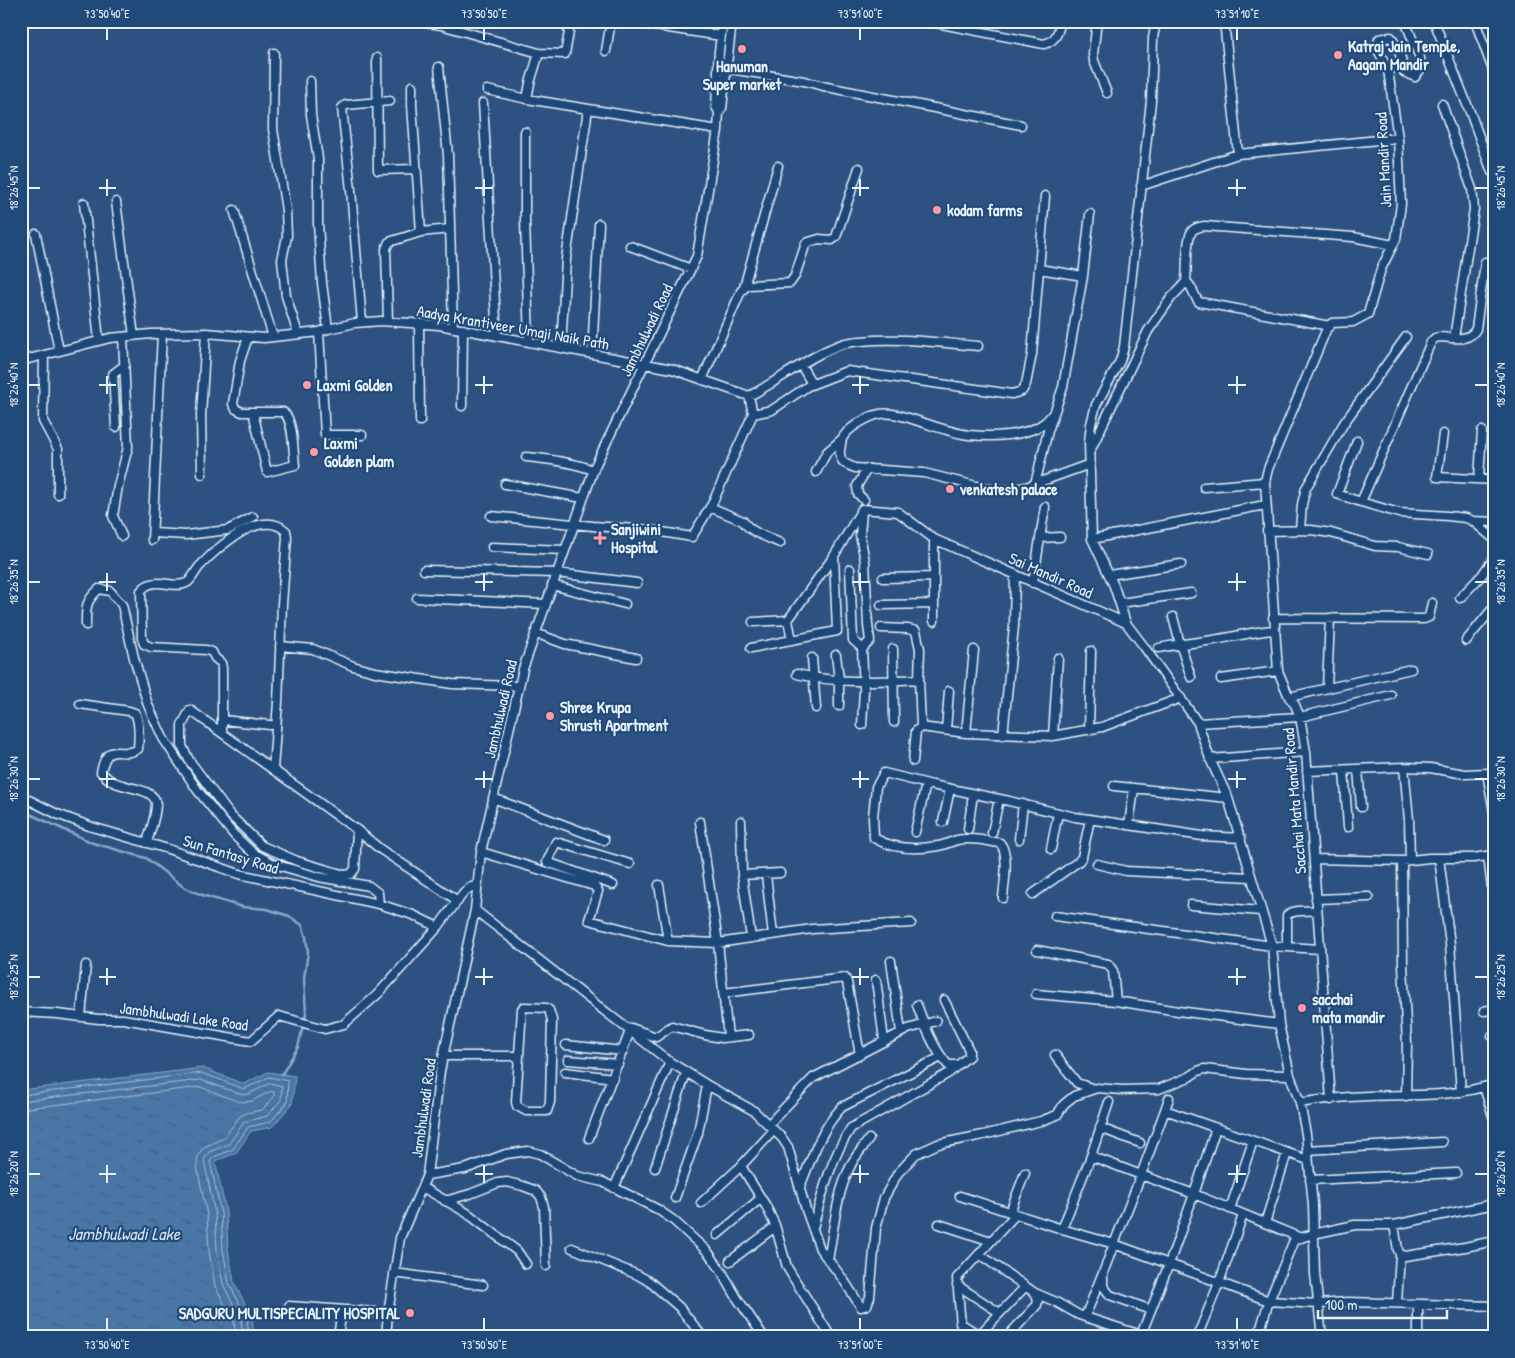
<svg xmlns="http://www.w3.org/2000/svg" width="1515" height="1358" font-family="'Patrick Hand',sans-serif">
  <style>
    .water { fill: url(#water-ripples); stroke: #89a7c6 }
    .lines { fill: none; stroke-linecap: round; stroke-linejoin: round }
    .shore { stroke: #a9c0d7; stroke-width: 1 }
    .stream { stroke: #89a7c6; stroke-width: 2.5 }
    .minor-casing { stroke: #e8f1f8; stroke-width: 11 }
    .minor { stroke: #1f4a7a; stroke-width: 8 }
    .ticks { fill: none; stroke: #e8f1f8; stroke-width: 2 }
    .poi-dot { fill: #ff9aa2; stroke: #1f4a7a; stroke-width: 2 }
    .labels { text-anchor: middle; stroke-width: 4.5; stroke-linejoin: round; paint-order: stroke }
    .poi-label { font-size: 16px; font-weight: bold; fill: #e8f1f8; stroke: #1f4a7a; text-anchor: start }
    .street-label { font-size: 16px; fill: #e8f1f8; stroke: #1f4a7a }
    .water-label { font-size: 18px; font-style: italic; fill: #d0dfec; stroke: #1f4a7a }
    .neatline { fill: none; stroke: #e8f1f8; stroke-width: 2 }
    .ticks-label { font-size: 12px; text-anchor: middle; fill: #e8f1f8 }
  </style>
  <defs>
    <pattern id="water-ripples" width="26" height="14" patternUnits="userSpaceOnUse" patternTransform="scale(1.25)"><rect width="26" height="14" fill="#4a76a5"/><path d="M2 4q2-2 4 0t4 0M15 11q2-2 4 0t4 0" fill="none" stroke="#48617c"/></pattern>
  </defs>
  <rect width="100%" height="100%" fill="#2d5282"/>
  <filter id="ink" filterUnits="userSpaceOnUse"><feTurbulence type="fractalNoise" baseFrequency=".02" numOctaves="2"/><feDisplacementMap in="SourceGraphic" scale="10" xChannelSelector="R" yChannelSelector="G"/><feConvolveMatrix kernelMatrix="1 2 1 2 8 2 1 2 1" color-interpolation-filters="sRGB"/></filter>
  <g filter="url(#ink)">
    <path class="water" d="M203,1068L244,1084L268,1072L295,1076L292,1104L272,1127L251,1131L236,1153L215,1161L226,1212L228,1249L234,1282L252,1318L254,1337H21V1090Z"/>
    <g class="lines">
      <path class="shore" d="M21,1095L202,1073L244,1089L269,1077L288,1081L287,1103L270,1122L248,1127L233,1149L214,1157L210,1161L221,1213L223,1250L229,1283L247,1319L249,1337
        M21,1101L201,1080L243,1095L249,1094L270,1083L282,1086L281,1100L267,1116L244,1122L229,1144L209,1152L204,1160L215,1214L217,1251L223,1284L241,1320L243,1337
        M21,1109L200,1087L237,1101L245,1102L252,1101L271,1091L274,1092V1097L262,1110L246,1113L239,1117L224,1138L204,1147L198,1155L197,1166L207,1215L209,1251L215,1286L234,1322L236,1337"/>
      <path class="stream" d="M21,810L93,843L146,858L185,888L205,896L243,907L267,909L289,916L302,925L306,937L308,952L304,978L306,1014L298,1047L282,1074"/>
      <g class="minor-casing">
        <path id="minor" d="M429,21V23L441,25L539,53L565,54L569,32L565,23L558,21
          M623,21L721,36
          M926,21L1044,44C1056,41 1058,33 1061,21
          M1097,21L1093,54L1094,61L1107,93
          M1224,21L1238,154L1398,138
          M1434,21L1470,112L1492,172
          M1475,21L1494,73
          M606,51L611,21
          M274,53L273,129L286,210L287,236L282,260L286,296L298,334
          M377,58L378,170L416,169
          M439,67L448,155L453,328
          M718,67L804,81L827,87L1021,125
          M310,81L311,115L318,159V224L322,283L328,329
          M412,86V105L421,232L450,229
          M487,90L527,99L718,130
          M527,99L530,83L539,53
          M483,103L497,336
          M1442,104L1472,189L1474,209L1454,338
          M719,112L722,108L732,21
          M525,132V221L529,341
          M1141,186L1238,154
          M116,202L134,336
          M84,203L99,340
          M234,210L273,337
          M36,234L59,351
          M630,246L691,269
          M1039,269L1083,276
          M744,287L778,166
          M388,321L386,249L389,242L421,232
          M362,322L351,190L342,108L346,105L390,101
          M419,323L420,421
          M1330,326L1199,302C1193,296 1194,287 1186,282C1187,271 1186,242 1191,233C1193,228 1199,227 1204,226L1353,237L1393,245
          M319,332L325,435H362
          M248,337L240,361L233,404L236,409L242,412H283C294,419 293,452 295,465L267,472L253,412
          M561,348L566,259L588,109
          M592,354L599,224
          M44,355L43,421L58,449V494
          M21,361L110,338L151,334L206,333L264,338L319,332L328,329L355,323L381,321L439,325L672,369L749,396C781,380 808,356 842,344C847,342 854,342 861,341C900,337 939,343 978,346
          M801,365L812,384
          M702,380L741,291L748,285L790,283L795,276L806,243L819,239L832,240L836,237L859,168
          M462,406L463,329
          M1054,412C1051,416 1048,420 1044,423C1026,437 991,437 969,435C953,433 937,427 921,422C908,418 894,412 880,414C869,416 847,428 842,439C841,442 841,446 840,450C839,462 845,464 855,468L924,473L976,486L995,490H1012L1026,487L1090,464
          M753,414L772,410L808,386L847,371L1012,394L1022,391L1026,384L1032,354L1045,196
          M116,427L113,374L125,365
          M1443,434L1437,477L1494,480
          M1357,441L1337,494L1361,502L1399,513L1448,516L1466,518L1473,521L1494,522
          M1090,451L1148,331L1171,298L1186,282
          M526,457C549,459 572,462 593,470
          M816,472L827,452L842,439
          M202,474L201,415L206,333
          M1479,478L1482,431
          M505,484L583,498
          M1035,484L1048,431L1063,387L1083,276L1090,214
          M1204,487L1265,482
          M864,500L858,494L857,486L867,469
          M1361,502L1431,342L1435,338L1439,337C1453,337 1468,343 1476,329L1485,262
          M1265,505L1092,539L1114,586L1126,623L1145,648L1198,723L1210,759L1228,798L1272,946L1279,1024L1290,1075L1300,1103C1322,1099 1346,1097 1368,1096C1412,1094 1451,1098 1494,1084
          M710,507L743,521C750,532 767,537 780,543
          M491,516L593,526L650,530L692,537L712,504L753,414L749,396
          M1473,521L1494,539
          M1300,530L1302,504L1306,488L1344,423L1406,337
          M1267,531L1311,530L1331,533L1375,546L1398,547L1428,554
          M153,533L186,535L228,530L253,517
          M122,536L113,516L118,486L128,447L123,337
          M1040,538L1060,537
          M934,539V621
          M1092,539L1089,442L1091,424L1096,405L1120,361L1124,347L1151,101L1153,38L1156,21
          M152,540L162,334
          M492,547L565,550
          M850,569L853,640L863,649
          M424,570L557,573L637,583
          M1109,575L1181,564
          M883,578L933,577
          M1033,583L1045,507
          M552,585L625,604
          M417,598L546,604
          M1460,598L1482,575L1494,558
          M1120,603L1191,593
          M881,605L934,604
          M1173,617L1180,644L1191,677
          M1273,618L1424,619L1429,617L1432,603
          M753,622L788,620
          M86,625C86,607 85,602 99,589L110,591L122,605L134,658L148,705L163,738L198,791L234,835L253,853L274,864L319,877L369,886L378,893L379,904
          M881,628L908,629L916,631L920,649L919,679L921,727L966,733L1053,736L1102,727L1181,698
          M535,633L565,644L636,658
          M792,640L788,620L834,556L862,509L898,512L934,539L1126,623
          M1466,641L1494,607
          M280,646L313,649L353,666L375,672L452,684L519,686
          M751,648L837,631L834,556
          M1159,648C1177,644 1195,643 1213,640C1234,637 1254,631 1275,630
          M893,649L894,722
          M836,655L839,679V706
          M812,658L816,708
          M797,674C837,684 878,681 919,679
          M1221,679L1278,671
          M1327,688L1330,618
          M1289,697L1411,669
          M80,704L129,711L135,713C140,723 139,738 138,749C121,760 108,738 101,772C104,775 107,778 110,780C122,789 155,787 156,804C156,817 150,831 147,843
          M223,720L270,725
          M1198,723L1300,717L1391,695
          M862,725L864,690L862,649L870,641L868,625L865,561L860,535L862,511
          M946,730L949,691
          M1089,730L1091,651
          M222,733L190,710L182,725V746L189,760L230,815L262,846L297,861L345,875L351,874L355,869L357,830
          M966,733L974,650
          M1003,735L1014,626L1015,574
          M1053,736L1058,658
          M1210,759L1306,752
          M913,761L916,731L921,727
          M1404,767L1409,820L1410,860
          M273,769L278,702L282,604L287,537L286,531C261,507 216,549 199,567C195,572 192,579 188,582C175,591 153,574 141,591L142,638L144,644L151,647L206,650L212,652L215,658L221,663L222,668V733L357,830L380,849L458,901
          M1358,769L1361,807
          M1344,770L1348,827
          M1307,771L1404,767L1430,768L1465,774L1487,773
          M1494,771L1487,773L1494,812
          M1114,786L1228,798
          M21,794L27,799L57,814L92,827L168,849L239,874L379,904L413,915L438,927
          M493,798L604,840
          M741,821L742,875L780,873
          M700,822L718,943L728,1037
          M943,822L950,789
          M1129,825L1134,789
          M968,829L973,794
          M915,832L926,784
          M992,833L999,799
          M1019,839L1023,804
          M1051,849L1058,813
          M481,852L594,886L598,891L589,920L668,941L718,943L812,929L911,923
          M1488,856L1494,904
          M1439,858L1450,944L1461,1092
          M1314,859L1402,861L1429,858H1473L1494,855
          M1402,861L1403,965L1407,1044L1406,1096
          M1097,864L1126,871L1251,877
          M742,875L751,938
          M766,875L773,935
          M613,885L547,862L556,842L630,864
          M659,885L668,941
          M1033,894L1079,861L1082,857L1090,819
          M1003,898C1004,883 1010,855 1000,843C986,841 971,837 957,840C950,842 945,845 938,846C916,850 893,849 874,838L873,817L876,787L884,773L932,785L1009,801L1075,817L1202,836L1241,838
          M1316,899L1369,897
          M1191,905L1260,911
          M475,910L670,1062L707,1085L754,1111L782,1138L788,1147L806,1210L820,1249L843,1279L861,1307L867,1305L870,1297L876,1228L884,1198L898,1173L916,1154L938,1144L983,1135L1041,1121L1057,1115L1064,1104L1074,1096L1097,1088L1122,1090L1159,1089L1189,1077L1198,1071L1204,1069L1246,1074L1290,1075
          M1055,916L1272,946L1320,949
          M1287,947V915C1294,909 1308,911 1317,911
          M1037,950L1108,964L1113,971L1116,1001
          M891,961L901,1032
          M876,980L884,1040
          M723,993L845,978L847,982L860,1055
          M1036,994L1116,1001L1178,1011L1279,1024
          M917,1005C925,1026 933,1048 948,1065H958L969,1056V1050L944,1000
          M1484,1011L1494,1009
          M21,1012L57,1014L99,1019H123L251,1041L279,1016L325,1029L344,1024L378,994L438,927L464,892L471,887H477
          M81,1017L86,965
          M630,1031L631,1028L656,1037L672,1026L705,1035L722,1038L749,1035
          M1492,1036H1494
          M566,1045L623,1051
          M1055,1055L1077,1083L1094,1089
          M444,1056H519L522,1009L524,1007L546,1008L549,1010L552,1020L550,1102L547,1111H526L517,1106L516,1102L519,1056
          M568,1060L618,1064
          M565,1072L613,1078
          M1484,1087L1494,1119
          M1331,1100L1306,752L1300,717L1295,705L1289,697L1278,671L1265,482L1268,469L1327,328L1332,323L1353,322L1368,314L1381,269L1396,239L1401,204L1398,138L1388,70L1377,48L1379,39L1391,37L1399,50L1404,72L1415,77L1420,70V58L1405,21
          M1300,1103L1306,1134L1313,1205L1315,1274L1322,1337
          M1165,1110L1169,1098
          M768,1125L813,1078L908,1029L936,1021
          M1100,1128L1140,1143
          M1216,1128L1194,1194L1301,1238
          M589,1138L630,1031
          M1307,1150L1442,1142
          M1091,1156L1109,1102
          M741,1166L766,1206L775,1225L787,1267L793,1277L831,1337
          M655,1168L686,1073
          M427,1175L465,1169L506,1154L528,1151L540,1154L577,1176L603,1182L657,1209L673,1220L708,1252L722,1272L737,1298L764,1337
          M1141,1175L1194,1194L1169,1264L1114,1244Z
          M1310,1180L1456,1173
          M422,1187L467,1213L517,1251L526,1264
          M800,1187C811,1159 821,1129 842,1107L941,1057
          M614,1188L670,1062
          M960,1196L1062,1229
          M675,1198L698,1133L707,1085
          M445,1201L470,1194L498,1183L507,1182L523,1186L536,1191L541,1197L544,1207L546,1266
          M701,1203L741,1166L774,1130
          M1230,1209L1253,1141
          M1010,1212L1025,1173
          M1265,1223L1287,1153
          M939,1224L991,1241
          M1394,1225L1398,1250L1400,1254L1405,1256L1465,1247L1494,1241
          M813,1228C822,1194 831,1158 851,1128L949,1073L958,1065
          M717,1235L761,1198
          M572,1248L638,1275L650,1282L679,1307L703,1337
          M979,1254L1035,1293L1038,1299L1037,1305L1007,1337
          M828,1260C834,1229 836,1194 851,1165C855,1156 863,1148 869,1139
          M730,1261L775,1227
          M394,1273L483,1285
          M957,1285L1000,1313
          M1035,1293L1056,1302L1079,1315L1141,1335
          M1397,1303L1400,1254
          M289,1306L388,1313
          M1151,1310L1110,1295L1103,1286V1273L1114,1244L1062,1229L1091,1156L1141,1175L1165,1110L1308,1160
          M1085,1317L1101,1277
          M960,1323L979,1335
          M1418,1332V1304
          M338,1337L342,1310
          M386,1337L388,1313L400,1238L427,1175L440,1071L475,910L481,852L523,669L595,466L697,256L718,130L719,112L716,107L719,51L723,21
          M962,1337L957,1278L1016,1214
          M977,1337L1025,1287
          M1148,1337L1141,1335L1169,1264L1269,1301L1318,1304L1347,1302L1494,1306
          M1197,1337L1219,1283L1243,1215
          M1258,1337L1269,1301L1294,1240L1313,1234L1355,1225H1394L1494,1204"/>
      </g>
      <use href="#minor" class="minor"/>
    </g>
  </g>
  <path class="ticks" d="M107,28V40M484,28V40M860,28V40M1237,28V40M107,179V196M484,179V196M860,179V196M1237,179V196M28,188H40M99,188H116M475,188H493M852,188H869M1228,188H1246M1475,188H1488M107,376V394M484,376V394M860,376V394M1237,376V394M28,385H40M99,385H116M475,385H493M852,385H869M1228,385H1246M1475,385H1488M107,573V591M484,573V591M860,573V591M1237,573V591M28,582H40M99,582H116M475,582H493M852,582H869M1228,582H1246M1475,582H1488M107,771V788M484,771V788M860,771V788M1237,771V788M28,779H40M99,779H116M475,779H493M852,779H869M1228,779H1246M1475,779H1488M107,968V985M484,968V985M860,968V985M1237,968V985M28,977H40M99,977H116M475,977H493M852,977H869M1228,977H1246M1475,977H1488M107,1165V1183M484,1165V1183M860,1165V1183M1237,1165V1183M28,1174H40M99,1174H116M475,1174H493M852,1174H869M1228,1174H1246M1475,1174H1488M107,1318V1330M484,1318V1330M860,1318V1330M1237,1318V1330"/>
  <g class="poi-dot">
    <circle cx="742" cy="49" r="5"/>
    <circle cx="1338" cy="55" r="5"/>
    <circle cx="937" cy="210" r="5"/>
    <circle cx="307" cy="385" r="5"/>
    <circle cx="314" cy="452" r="5"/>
    <circle cx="950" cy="489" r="5"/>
    <path d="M597.5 530.5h5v5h5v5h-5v5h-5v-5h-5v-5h5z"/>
    <circle cx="550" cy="716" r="5"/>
    <circle cx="1302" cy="1008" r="5"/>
    <circle cx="410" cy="1313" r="5"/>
  </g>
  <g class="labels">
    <g class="poi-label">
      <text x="1348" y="52">Katraj Jain Temple,<tspan x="1348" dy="18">Aagam Mandir</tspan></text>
      <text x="742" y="72" text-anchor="middle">Hanuman<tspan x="742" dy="18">Super market</tspan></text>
      <text x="947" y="216">kodam farms</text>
      <text x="317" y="391">Laxmi Golden</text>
      <text x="324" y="449">Laxmi<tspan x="324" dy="18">Golden plam</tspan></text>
      <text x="960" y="495">venkatesh palace</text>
      <text x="611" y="535">Sanjiwini<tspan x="611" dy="18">Hospital</tspan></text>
      <text x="560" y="713">Shree Krupa<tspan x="560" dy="18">Shrusti Apartment</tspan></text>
      <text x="1312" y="1005">sacchai<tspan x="1312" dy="18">mata mandir</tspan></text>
      <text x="400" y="1319" text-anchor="end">SADGURU MULTISPECIALITY HOSPITAL</text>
    </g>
    <g class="street-label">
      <text transform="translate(1383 160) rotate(-93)" y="6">Jain Mandir Road</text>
      <text transform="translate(513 327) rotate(10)" y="6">Aadya Krantiveer Umaji Naik Path</text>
      <text transform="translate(646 330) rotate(-64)" y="6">Jambhulwadi Road</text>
      <text transform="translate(1051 575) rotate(24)" y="6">Sai Mandir Road</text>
      <text transform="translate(500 709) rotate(-77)" y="6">Jambhulwadi Road</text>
      <text transform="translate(1294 801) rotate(-95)" y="6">Sacchai Mata Mandir Road</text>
      <text transform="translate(231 854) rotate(17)" y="6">Sun Fantasy Road</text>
      <text transform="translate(184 1016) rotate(8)" y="6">Jambhulwadi Lake Road</text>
      <text transform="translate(423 1108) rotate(-82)" y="6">Jambhulwadi Road</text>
    </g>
    <g class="water-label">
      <text x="124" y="1240">Jambhulwadi Lake</text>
    </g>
  </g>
  <rect width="1515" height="1358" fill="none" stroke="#1f4a7a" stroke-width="55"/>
  <path d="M1318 1310v8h129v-8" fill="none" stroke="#e8f1f8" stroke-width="2.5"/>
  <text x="1325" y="1310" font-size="15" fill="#e8f1f8" stroke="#1f4a7a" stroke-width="4" paint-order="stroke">100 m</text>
  <rect x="28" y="28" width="1460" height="1302" class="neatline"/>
  <g class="ticks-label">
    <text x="107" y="18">73°50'40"E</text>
    <text x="484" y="18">73°50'50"E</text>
    <text x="860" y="18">73°51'00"E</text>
    <text x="1237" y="18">73°51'10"E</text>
    <text transform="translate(14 188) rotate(-90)" y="4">18°26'45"N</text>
    <text transform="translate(1501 188) rotate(-90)" y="4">18°26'45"N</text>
    <text transform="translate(14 385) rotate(-90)" y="4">18°26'40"N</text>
    <text transform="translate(1501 385) rotate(-90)" y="4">18°26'40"N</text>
    <text transform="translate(14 582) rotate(-90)" y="4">18°26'35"N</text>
    <text transform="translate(1501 582) rotate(-90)" y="4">18°26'35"N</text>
    <text transform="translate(14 779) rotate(-90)" y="4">18°26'30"N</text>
    <text transform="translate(1501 779) rotate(-90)" y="4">18°26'30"N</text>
    <text transform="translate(14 977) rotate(-90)" y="4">18°26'25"N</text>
    <text transform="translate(1501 977) rotate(-90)" y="4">18°26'25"N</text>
    <text transform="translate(14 1174) rotate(-90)" y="4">18°26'20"N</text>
    <text transform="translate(1501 1174) rotate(-90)" y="4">18°26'20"N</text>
    <text x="107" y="1349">73°50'40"E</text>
    <text x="484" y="1349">73°50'50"E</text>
    <text x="860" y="1349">73°51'00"E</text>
    <text x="1237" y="1349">73°51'10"E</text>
  </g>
</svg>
